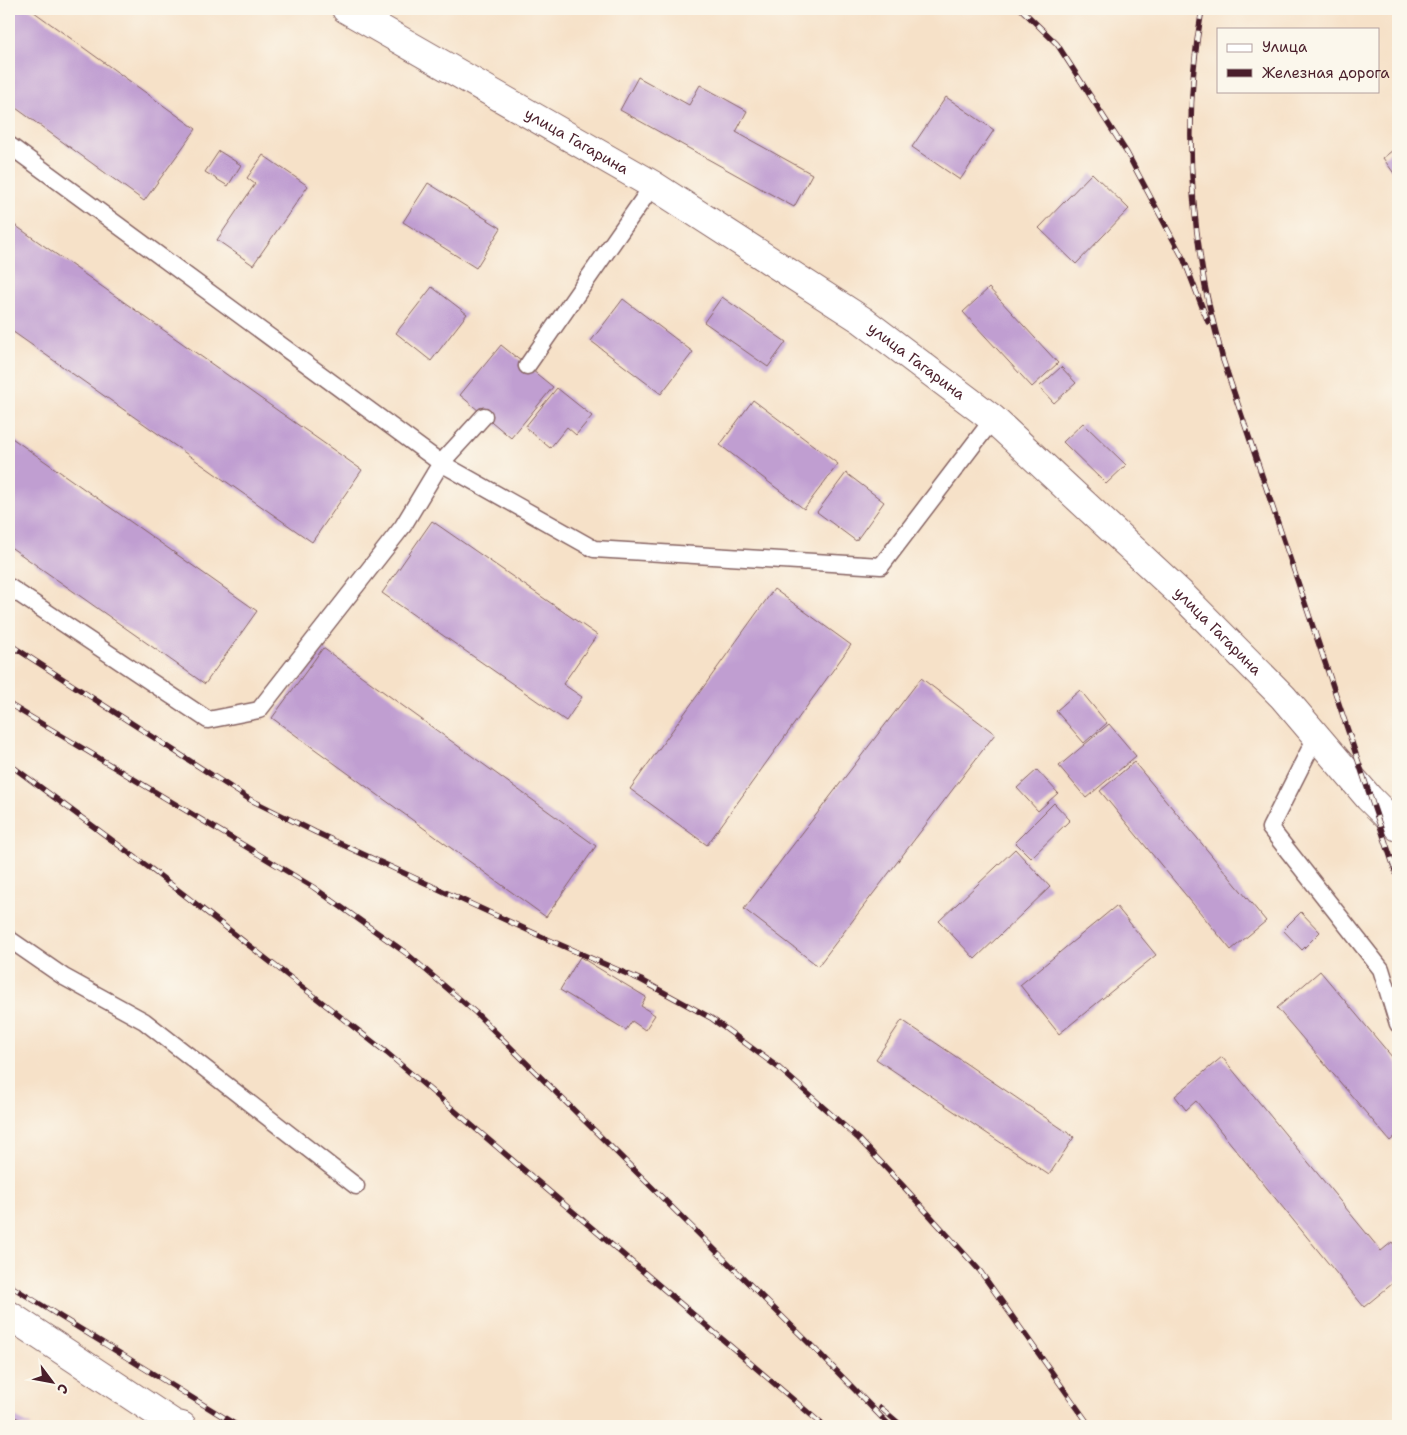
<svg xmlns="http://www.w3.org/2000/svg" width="1407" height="1435" font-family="'Shantell Sans',sans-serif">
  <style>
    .building { fill: #c09ed1 }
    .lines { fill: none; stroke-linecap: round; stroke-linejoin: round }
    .lane-casing { stroke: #866362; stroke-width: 19 }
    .street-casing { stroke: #866362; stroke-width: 30 }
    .secondary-casing { stroke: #866362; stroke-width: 30 }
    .lane { stroke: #fff; stroke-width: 16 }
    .street { stroke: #fff; stroke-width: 28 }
    .secondary { stroke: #fff; stroke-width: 28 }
    .rail-casing { stroke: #4a1f2b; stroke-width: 5.5 }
    .rail { stroke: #fbf7ec; stroke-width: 4; stroke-dasharray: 11; stroke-linecap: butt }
    .labels { text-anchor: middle; stroke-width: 4; stroke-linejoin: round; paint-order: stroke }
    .street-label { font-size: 15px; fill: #4a1f2b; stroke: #fbf7ec }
  </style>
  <rect width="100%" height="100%" fill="#fbf7ec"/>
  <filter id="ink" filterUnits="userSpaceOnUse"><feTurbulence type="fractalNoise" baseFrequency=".02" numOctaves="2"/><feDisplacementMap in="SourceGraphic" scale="10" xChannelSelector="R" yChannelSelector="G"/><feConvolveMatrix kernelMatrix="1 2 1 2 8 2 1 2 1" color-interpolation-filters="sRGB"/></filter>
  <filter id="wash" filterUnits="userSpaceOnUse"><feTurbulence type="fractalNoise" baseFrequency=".0096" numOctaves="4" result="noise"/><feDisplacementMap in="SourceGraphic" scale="20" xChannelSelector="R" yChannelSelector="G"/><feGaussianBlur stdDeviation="1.12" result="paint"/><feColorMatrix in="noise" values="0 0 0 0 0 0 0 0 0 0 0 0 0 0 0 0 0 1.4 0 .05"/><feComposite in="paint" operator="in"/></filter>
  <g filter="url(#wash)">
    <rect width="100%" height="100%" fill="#f6e1c8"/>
    <g id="blocks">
      <path class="building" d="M9,9H30L196,129L144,201L9,103Z
        M638,77L689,105L700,85L747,111L736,132L812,174L794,207L620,110Z
        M946,97L994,130L960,180L912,147Z
        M1398,146V179L1383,158Z
        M219,151L241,165L228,186L205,172Z
        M263,155L308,186L253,265L217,240L255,184L247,178Z
        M1092,173L1129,209L1076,264L1039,228Z
        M428,183L501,228L476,268L403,222Z
        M9,221L362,470L312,542L9,329Z
        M432,287L467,314L431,361L396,333Z
        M989,288L1058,363L1032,387L963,312Z
        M722,297L786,342L768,367L704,322Z
        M623,299L693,352L661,394L591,341Z
        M501,345L553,387L511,438L460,395Z
        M1061,367L1076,383L1054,403L1039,387Z
        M557,388L592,416L576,435L567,427L550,448L525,427Z
        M753,400L838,464L804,509L720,445Z
        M1083,423L1126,465L1106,484L1063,442Z
        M9,436L257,611L205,684L9,546Z
        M846,473L884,502L856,541L817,512Z
        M432,521L597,635L563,684L582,697L566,721L382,593Z
        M774,589L851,645L707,845L630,789Z
        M323,648L596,846L546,917L272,718Z
        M921,678L995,734L818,966L744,909Z
        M1080,690L1107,723L1084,743L1056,711Z
        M1109,724L1136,756L1086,798L1059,766Z
        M1134,762L1266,921L1231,950L1100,791Z
        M1037,770L1058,793L1038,811L1017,788Z
        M1054,803L1070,820L1031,858L1015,842Z
        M1015,849L1050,887L975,959L939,921Z
        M1116,906L1156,955L1059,1034L1020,985Z
        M1301,912L1320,932L1302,950L1283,930Z
        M580,957L646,997L641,1006L655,1015L645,1030L632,1021L626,1030L560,990Z
        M1320,971L1398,1064V1134L1390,1141L1277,1008Z
        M902,1020L1074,1137L1049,1175L876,1059Z
        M1222,1057L1381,1251L1392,1242L1398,1250L1396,1270L1398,1279L1364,1307L1196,1101L1186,1110L1175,1096Z
        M15,1417L32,1426H10Z"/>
    </g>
  </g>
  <g filter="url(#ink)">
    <use href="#blocks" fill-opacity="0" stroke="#866362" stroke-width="1"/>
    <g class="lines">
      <g class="lane-casing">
        <path id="lane" d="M9,145L441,463L594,549L881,566L993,419
          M527,366L653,185
          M9,587L208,720L259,710L403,526L441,463L484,416
          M1317,735L1270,828L1381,969L1398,1024
          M9,939L64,977L144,1021L356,1186"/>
      </g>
      <g class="street-casing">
        <path id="street" d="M9,1315L174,1424L182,1426"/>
      </g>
      <g class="secondary-casing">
        <g id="secondary">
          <path id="s1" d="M346,9L653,185L862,320L993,419L1181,594L1283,697L1369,798L1398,827"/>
        </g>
      </g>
      <use href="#lane" class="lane"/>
      <use href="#street" class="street"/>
      <use href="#secondary" class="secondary"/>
      <g class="rail-casing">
        <path id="rail" d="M1021,9L1057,44L1127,153L1184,260L1208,322
          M1202,9C1186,97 1188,186 1203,274C1207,303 1216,331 1223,360L1398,879
          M9,644L249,799L315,832L547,939L641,980L711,1018L779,1068L859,1139L904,1187L980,1271L1090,1426
          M9,704L313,887L406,953L476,1013L820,1354L890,1426
          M9,764L151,869L387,1053L824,1426
          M9,1285L238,1426
          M881,1408L902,1426"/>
      </g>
      <use href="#rail" class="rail"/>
    </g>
  </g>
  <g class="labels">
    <g class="street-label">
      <text dy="5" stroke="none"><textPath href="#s1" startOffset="266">улица Гагарина</textPath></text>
      <text dy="5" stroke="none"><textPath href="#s1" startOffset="671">улица Гагарина</textPath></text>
      <text dy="5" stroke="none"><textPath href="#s1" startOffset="1076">улица Гагарина</textPath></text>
    </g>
  </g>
  <rect width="1407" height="1435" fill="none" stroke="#fbf7ec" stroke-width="30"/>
  <rect x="1217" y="28" width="162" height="65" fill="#fbf7ec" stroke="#b4a19f"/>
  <rect x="1227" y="44" width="25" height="8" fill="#ffffff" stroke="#b4a19f"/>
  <text x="1262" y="52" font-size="15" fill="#4a1f2b">Улица</text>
  <rect x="1227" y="69" width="25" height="8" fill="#4a1f2b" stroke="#b4a19f"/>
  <text x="1262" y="78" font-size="15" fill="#4a1f2b">Железная дорога</text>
  <g transform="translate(52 1382) rotate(122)" stroke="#fbf7ec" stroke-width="4" paint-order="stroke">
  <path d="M0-4L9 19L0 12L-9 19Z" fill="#4a1f2b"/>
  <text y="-8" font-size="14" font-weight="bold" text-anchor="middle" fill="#4a1f2b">С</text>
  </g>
</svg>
